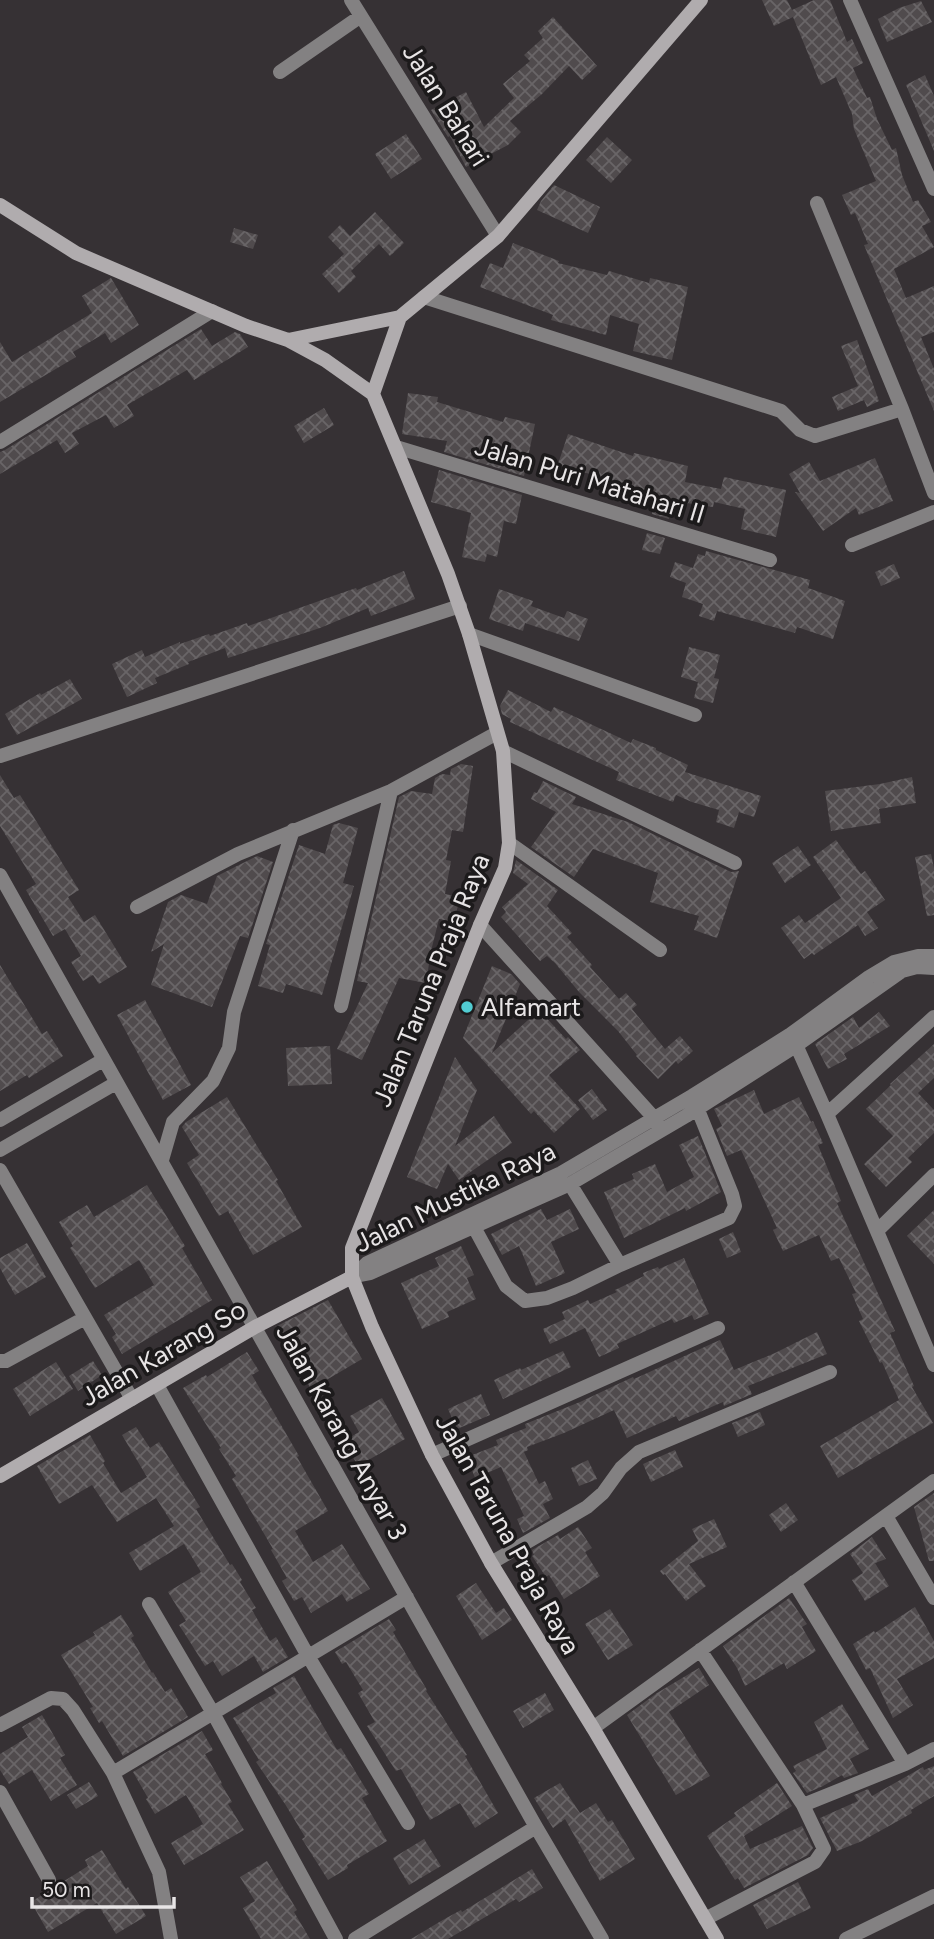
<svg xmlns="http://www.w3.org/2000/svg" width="934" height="1939" font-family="Figtree,sans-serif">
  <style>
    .building { fill: url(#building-cross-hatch) }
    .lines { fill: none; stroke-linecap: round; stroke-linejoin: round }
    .street { stroke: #838182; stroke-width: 14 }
    .secondary { stroke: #b0acae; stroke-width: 14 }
    .poi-dot { fill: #51ccd2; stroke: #1c1a1b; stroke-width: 2.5 }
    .labels { text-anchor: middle; stroke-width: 7; stroke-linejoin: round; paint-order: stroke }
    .street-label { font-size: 26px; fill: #e8e5e6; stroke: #1c1a1b }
    .poi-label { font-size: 26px; fill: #e8e5e6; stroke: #1c1a1b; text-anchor: start }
  </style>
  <defs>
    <pattern id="building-cross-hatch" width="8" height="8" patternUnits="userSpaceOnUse" patternTransform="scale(1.75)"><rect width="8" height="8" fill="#504b4d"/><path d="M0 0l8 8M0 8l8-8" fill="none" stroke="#696567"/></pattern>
  </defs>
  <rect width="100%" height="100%" fill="#363134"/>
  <path class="building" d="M762,0H787L792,10L814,0H830L847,42L852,39L863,63L853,68L867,98L870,97L877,119L892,150L896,148L902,175L913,202L918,200L931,222L922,226L934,247L894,269L906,298L934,286V332L921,337L934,369V411L864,245L868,244L855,213L851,215L842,195L876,181L854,129L852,114L836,77L821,85L793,17L774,26Z
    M921,1L932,22L887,42L878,19L899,8Z
    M553,17L597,66L582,80L569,66L542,94L510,121L521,132L508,145L466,167L450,136L448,137L431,110L466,92L484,127L514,98L503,84L530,61L524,55L543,38L538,31Z
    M925,75L934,96V151L906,85Z
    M406,134L422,159L391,179L375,154Z
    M607,137L632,160L611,183L586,160Z
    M554,185L600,207L588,233L537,210L541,201Z
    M375,212L404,243L390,256L379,244L351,271L356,277L339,293L322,274L344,254L328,237L340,225L350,236Z
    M234,228L258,235L253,249L230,242Z
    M513,243L559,261L558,263L607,275L609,271L649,283L650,278L688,287L672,360L633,351L639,324L610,315L606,335L551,320L553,315L480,287L490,263L503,268Z
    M111,278L139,325L111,343L105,333L73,352L76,357L0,402V342L12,362L92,313L82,296Z
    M201,329L212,346L235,332L240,334L248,347L194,380L187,370L127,405L134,416L114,428L106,415L72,433L79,444L65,453L57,440L0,474V452L5,450Z
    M857,340L879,401L867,407L864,400L838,411L832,397L858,386L841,346Z
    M408,393L438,397L437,402L503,422L505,417L535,424L524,476L444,452L447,441L402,434Z
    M324,408L334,425L304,443L294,426Z
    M568,434L633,456L634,453L688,466L685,482L721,489L724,477L786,490L776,537L741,529L745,509L714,502L713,507L673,501L669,519L652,514L654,503L637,499L639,491L575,469L571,482L554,476Z
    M875,458L893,501L859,515L856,508L823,531L795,492L800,493L789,474L809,462L820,481Z
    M439,470L522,495L516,524L504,521L497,557L487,554L485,562L462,557L471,513L431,502Z
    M647,533L665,538L660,554L642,550Z
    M706,551L810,580L808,588L845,601L833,639L797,627L795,633L717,611L714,621L699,616L703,604L682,597L686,583L670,577L675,562L693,568L698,554L705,556Z
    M894,564L900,578L881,586L875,572Z
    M404,571L415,599L371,616L368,608L320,628L228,658L225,648L188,662L189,664L155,678L157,683L127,697L112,664L142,650L145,657L180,642V644L209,634L210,636L247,623L248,626L356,588L357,590Z
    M499,589L533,601L531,606L564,618L567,611L588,619L579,641L525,623L523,631L489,619Z
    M689,647L720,655L714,678L719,679L713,703L694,698L698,682L681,677Z
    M70,679L82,699L17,735L5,714L40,693L41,695Z
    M508,690L551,712L554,707L631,743L633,739L656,748V750L688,765L685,772L761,796L754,817L739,812L734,828L716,822L719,810L692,802L676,795L673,802L616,780L619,772L510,722L511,719L502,714L500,706Z
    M461,764L473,766L463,832L452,830L446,860L451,861L445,894L460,897L454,922L439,919L431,951L426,983L399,978L362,1060L337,1049L368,983L357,981L399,797L411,791L432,794L435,778L442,774L450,775L451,769Z
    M0,775L14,798L20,795L79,890L68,897L84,922L95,915L127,967L99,984L93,975L83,981L71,962L81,956L65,929L53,936L26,890L36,884L0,826Z
    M912,777L916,803L879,809L881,823L831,831L825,791L880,784Z
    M543,781L576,797L572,804L628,822L731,872L739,871L717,938L694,930L699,916L650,902L658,873L593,849L574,877L531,847L556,812L531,799L534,792L537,793Z
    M339,823L358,828L343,883L354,886L322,995L286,984L283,993L258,986L270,945L266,944L299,845L325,854L333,825Z
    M836,840L861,874L865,871L885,900L867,912L878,928L865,936L858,925L814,955L812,953L804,959L781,928L799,915L805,923L841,898L813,857Z
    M798,846L811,865L785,883L772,863Z
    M931,854L934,868V915L927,916L915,857Z
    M257,856L273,862L248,938L240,936L212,1007L151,985L164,944L151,952L168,902L181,895L207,904L217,876Z
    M516,860L558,890L547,906L572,933L567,937L592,965L590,967L619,999L626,993L637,1005L632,1009L665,1049L680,1036L693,1051L678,1064L676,1061L658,1079L636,1056L637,1055L618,1031L579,992L555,963L547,956L540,961L501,917L506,912L502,907L528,884L513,873Z
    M0,965L42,1034L47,1031L63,1056L29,1078L27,1075L0,1091Z
    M492,966L511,974L520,984L492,1053L539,1010L566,1039L568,1037L580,1050L549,1075L580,1109L554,1133L534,1111L531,1114L463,1038Z
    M145,1000L191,1085L163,1100L117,1015Z
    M879,1012L890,1026L844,1054L847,1059L828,1069L815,1044L853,1017L859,1028Z
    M934,1044V1078L918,1093L934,1110V1133L908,1158L912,1162L886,1187L864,1164L893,1136L866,1109L891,1085L890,1084Z
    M330,1046L332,1084L288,1086L286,1048Z
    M455,1057L477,1090L455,1146L494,1116L512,1143L459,1180L448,1164L437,1189L407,1177Z
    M592,1089L607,1110L593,1120L578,1100Z
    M754,1090L764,1114L799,1097L811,1122L813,1121L823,1143L818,1145L841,1201L837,1203L895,1331L890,1333L914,1386L912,1387L933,1423L838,1478L820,1446L899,1400L882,1362L880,1363L859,1321L863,1319L852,1294L856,1293L839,1258L831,1261L819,1235L783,1251L773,1230L777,1228L741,1150L727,1156L716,1129L722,1126L714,1109Z
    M227,1097L278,1180L276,1181L302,1227L253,1255L228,1211L219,1216L187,1163L199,1155L182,1127L186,1122Z
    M698,1136L721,1192L686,1211L685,1208L624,1238L604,1192L634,1179L632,1174L655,1164L667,1192L694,1177L679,1145Z
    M147,1185L185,1246L182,1248L212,1300L122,1354L112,1337L116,1334L104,1315L154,1285L139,1260L95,1288L70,1248L73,1246L59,1222L87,1205L94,1217Z
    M541,1209L547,1220L570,1209L579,1229L551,1242L565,1273L536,1286L519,1246L502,1255L491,1234Z
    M934,1210V1264L907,1236Z
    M733,1232L741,1252L727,1258L719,1239Z
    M27,1243L46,1277L15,1295L0,1268V1258Z
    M461,1246L474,1275L467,1278L476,1299L447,1312L449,1317L422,1329L401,1283L439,1266L435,1258Z
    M684,1258L709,1314L694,1320L692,1315L674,1323L672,1319L617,1344L619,1348L599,1357L585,1328L550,1344L543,1329L565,1319L562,1312L588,1300L590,1304L617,1292L615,1290L644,1276L643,1273L658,1267L659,1269Z
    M328,1300L362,1359L311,1389L275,1327Z
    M817,1332L827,1354L748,1386L752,1394L724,1406L723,1402L679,1421L676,1416L627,1438L614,1410L564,1433L527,1447L528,1450L524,1452L539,1484L545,1481L553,1499L543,1504L550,1518L523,1533L517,1519L524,1516L501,1467L475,1478L467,1457L498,1445L496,1440L526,1428L525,1424L580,1402L633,1377L634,1379L720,1340L734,1370L775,1353Z
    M563,1351L571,1367L503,1399L494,1380L520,1368L521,1370Z
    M247,1352L259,1371L252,1375L299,1456L297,1457L328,1511L295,1531L313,1562L342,1544L370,1589L347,1602L342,1594L311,1613L302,1597L294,1601L282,1581L287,1578L271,1550L273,1549L232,1479L236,1476L219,1449L221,1448L183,1388L206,1375L207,1377Z
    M93,1361L102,1375L78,1391L69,1376Z
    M56,1362L73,1389L30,1416L13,1389Z
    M481,1394L490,1415L457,1429L448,1409Z
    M382,1398L405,1439L358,1466L344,1441L359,1432L350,1416Z
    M760,1412L765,1425L738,1437L732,1423Z
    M136,1427L150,1448L159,1442L200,1507L196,1509L230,1565L232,1564L242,1580L240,1582L256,1608L252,1610L270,1641L276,1637L288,1657L263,1672L254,1656L222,1676L213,1661L205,1666L190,1642L179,1625L186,1621L168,1592L201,1572L184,1544L140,1571L129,1553L174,1526L156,1498L117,1522L92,1485L59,1504L37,1466L90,1435L105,1461L103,1463L121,1493L147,1477L122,1435Z
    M675,1450L683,1467L651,1482L643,1464Z
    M588,1460L597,1479L579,1486L571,1468Z
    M934,1493V1561H929L914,1507Z
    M786,1503L798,1520L781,1532L769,1515Z
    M714,1519L727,1547L689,1564L706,1586L686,1601L665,1574L663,1575L660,1571L698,1541L692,1529Z
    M578,1527L592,1548L585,1552L600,1576L564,1599L549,1575L546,1577L532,1556L534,1555L532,1550L558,1535L560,1539Z
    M872,1537L886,1559L875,1563L889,1586L865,1601L852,1580L863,1573L850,1554Z
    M476,1583L496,1613L504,1608L512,1620L482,1640L456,1596Z
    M789,1598L807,1624L802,1627L816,1651L787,1669L784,1663L745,1686L737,1668L723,1646Z
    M915,1607L934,1641V1658L897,1679L913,1705L893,1718L870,1668L866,1670L853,1644L874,1631L875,1633Z
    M610,1609L633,1645L608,1660L585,1624Z
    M121,1615L134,1636L131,1638L152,1673L153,1672L165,1692L171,1688L188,1717L123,1756L102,1721L99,1723L90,1708L93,1707L61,1655L95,1635L93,1632Z
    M389,1619L396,1630L393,1632L427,1690L426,1691L467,1755L465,1756L498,1813L475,1828L460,1803L430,1820L401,1769L396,1771L367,1726L375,1722L358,1693L363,1690L346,1662L342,1664L335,1652Z
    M699,1668L709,1685L669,1712L710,1776L676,1795L627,1715L657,1693Z
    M294,1676L337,1750L341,1748L369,1794L362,1798L387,1841L347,1865L348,1868L328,1880L302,1839L305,1837L285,1804L256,1762L259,1760L233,1718L276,1693L273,1688Z
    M545,1693L554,1710L523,1728L513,1711Z
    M842,1704L869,1749L850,1759L858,1773L844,1778L842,1775L823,1786L807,1793L793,1773L796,1771L793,1766L827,1749L814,1722Z
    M42,1715L65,1755L60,1758L77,1785L51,1801L32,1770L9,1784L0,1770V1754L28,1737L22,1727Z
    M202,1731L213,1750L205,1754L222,1783L221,1784L232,1802L228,1804L244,1830L184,1865L171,1843L203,1824L186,1795L155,1814L146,1799L148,1798L133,1772Z
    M934,1766V1796L911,1810L912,1813L889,1826L862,1841L837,1851L820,1818L858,1801L854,1795L868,1789L872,1796L923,1767L924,1770Z
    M89,1782L98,1796L76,1809L67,1795Z
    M560,1783L580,1813L596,1803L608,1822L612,1820L635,1859L600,1881L565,1819L553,1828L534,1798Z
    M777,1783L792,1806L744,1836L750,1849L802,1826L813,1848L808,1855L744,1888L738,1878L735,1880L707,1836L736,1816L734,1813Z
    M424,1839L441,1866L409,1885L393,1858Z
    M102,1850L126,1889L128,1887L146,1916L116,1934L97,1903L48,1932L31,1902L88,1866L85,1860Z
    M267,1861L297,1910L294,1912L310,1939H261L243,1908L255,1901L240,1877Z
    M532,1869L543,1888L519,1902L516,1899L448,1939H411L441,1921L461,1910L462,1912Z
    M798,1882L811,1908L767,1929L753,1905Z"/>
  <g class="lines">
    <path class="street" d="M351,0L498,236
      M850,0L934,189
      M280,72L361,16
      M817,203L902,409L934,493
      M424,297L781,411L800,430L815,436L902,409
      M0,442L212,311
      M396,447L770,560
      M852,545L934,512
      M469,634L695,715
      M503,751L735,863
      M0,756L460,606
      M509,843L660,950
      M0,875L536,1827L602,1939
      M137,907L238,854L391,791L497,733
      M480,925L655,1119L658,1125
      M341,1006L391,791
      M793,1038L827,1114L934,1365
      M827,1114L934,1017
      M0,1120L103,1060
      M0,1150L116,1083
      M162,1160L173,1122L213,1081L229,1048L234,1012L293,830
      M0,1170L132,1399
      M570,1184L620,1265
      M474,1227L506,1286L525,1301L547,1298L573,1288L620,1265L729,1218L735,1206L732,1194L694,1100
      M877,1231L934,1175
      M354,1276L370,1273L570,1184L686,1116L797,1045L902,971L917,967L934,968
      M352,1277L367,1263L561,1173L692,1096L791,1034L869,977L894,962L918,956H934
      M0,1361H6L85,1318
      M157,1385L308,1656L408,1823
      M432,1455L718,1328
      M886,1516L934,1598
      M491,1563L587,1507L603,1493L621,1468L639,1452L830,1372
      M794,1582L905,1764
      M149,1604L213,1713L336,1939
      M700,1650L803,1805
      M0,1725L51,1698L63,1699L73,1710L113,1773L407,1597
      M593,1728L934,1481
      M113,1773L159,1872L171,1939
      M0,1792L49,1880
      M705,1919L815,1862L824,1849L803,1805L905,1764L934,1749
      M355,1939L536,1827
      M846,1939L934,1896"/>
    <path class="secondary" d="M701,0L498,236L400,317L373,394L448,574L469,634L503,751L509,843L505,868L480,925L352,1248V1277L372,1327L432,1455L491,1563L593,1728L717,1939
      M0,205L76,253L246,326L288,340L325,360L373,394
      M288,340L400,317
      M0,1476L255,1327L352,1277"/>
  </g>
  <circle class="poi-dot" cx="467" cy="1007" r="7"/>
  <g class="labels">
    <g class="street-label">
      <text transform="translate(446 105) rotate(58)" y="9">Jalan Bahari</text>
      <text transform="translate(590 480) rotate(17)" y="9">Jalan Puri Matahari II</text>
      <text transform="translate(431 980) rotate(-68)" y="9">Jalan Taruna Praja Raya</text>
      <text transform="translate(455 1197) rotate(-26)" y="9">Jalan Mustika Raya</text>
      <text transform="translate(163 1353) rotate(-30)" y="9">Jalan Karang So</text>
      <text transform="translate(342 1432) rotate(61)" y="9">Jalan Karang Anyar 3</text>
      <text transform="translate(508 1534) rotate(61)" y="9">Jalan Taruna Praja Raya</text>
    </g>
    <g class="poi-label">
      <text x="481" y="1016">Alfamart</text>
    </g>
  </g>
  <path d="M32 1897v10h142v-10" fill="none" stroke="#e8e5e6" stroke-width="3.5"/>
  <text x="42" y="1897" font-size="21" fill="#e8e5e6" stroke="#1c1a1b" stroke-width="5" paint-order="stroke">50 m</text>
</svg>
